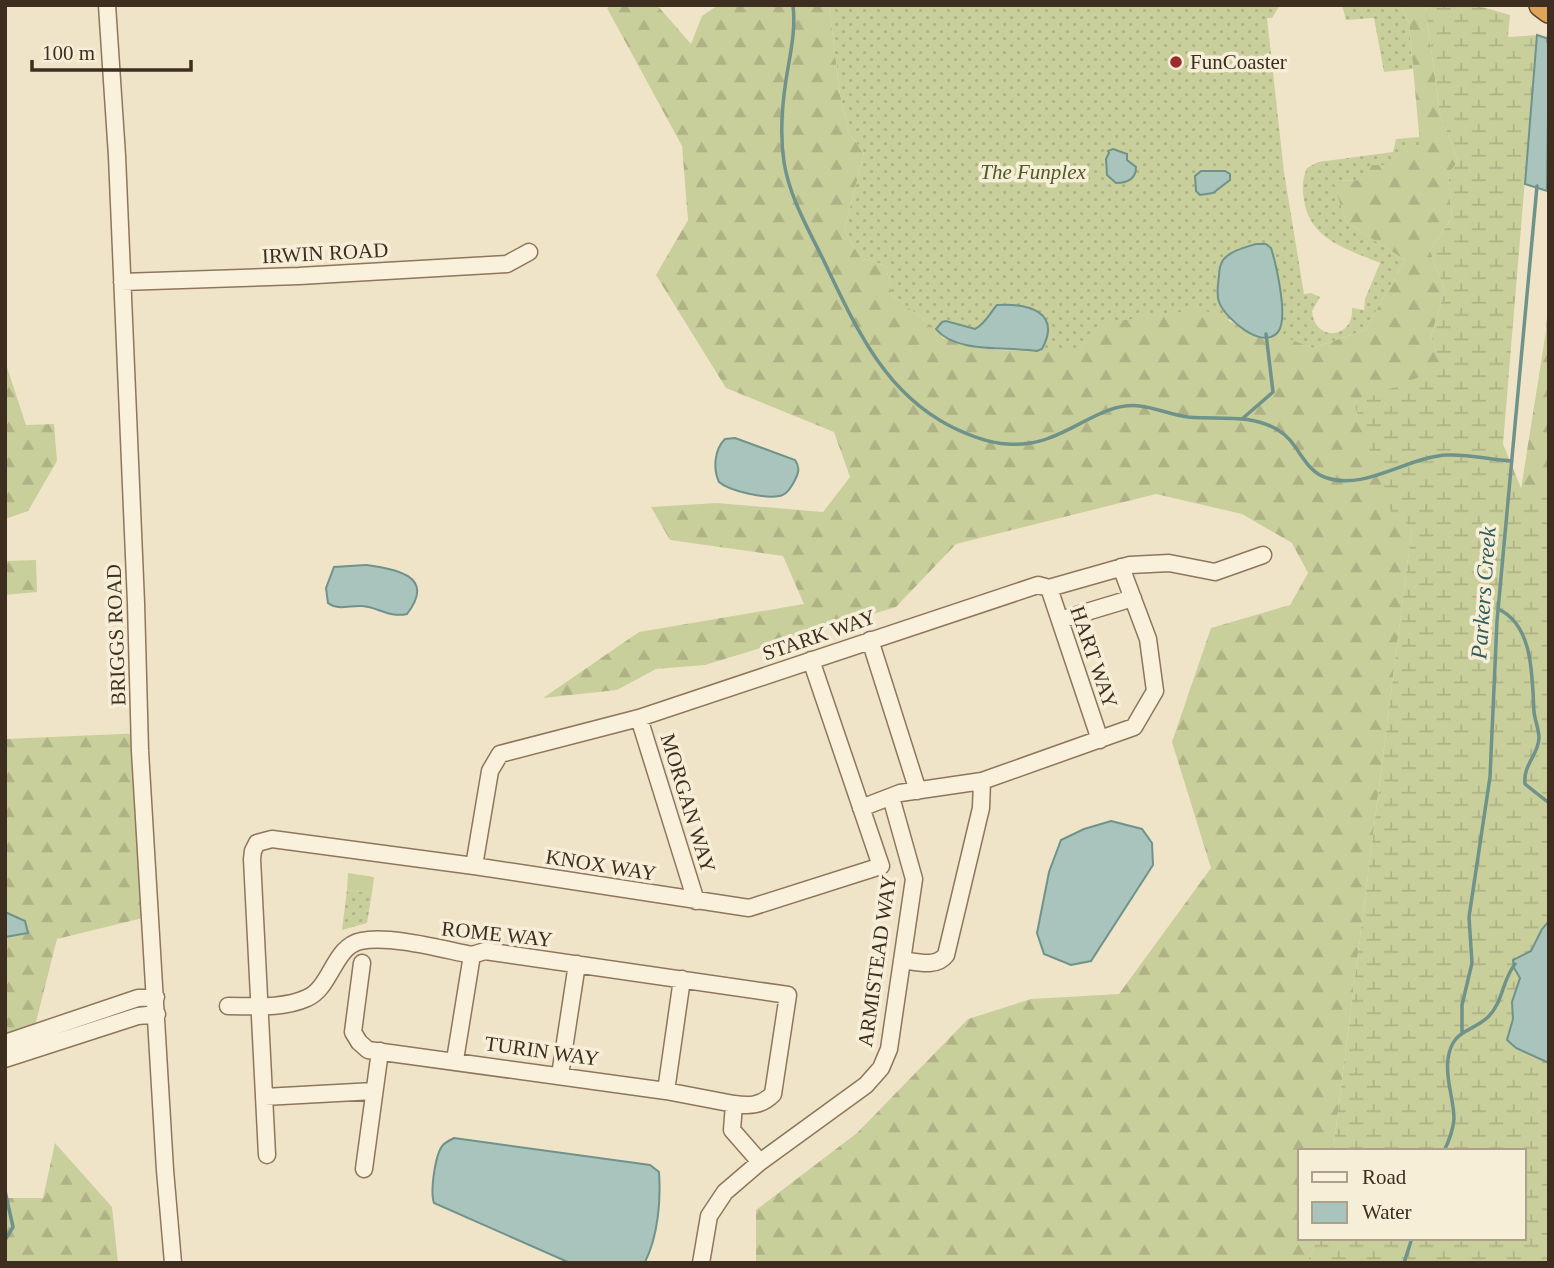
<svg xmlns="http://www.w3.org/2000/svg" width="1554" height="1268" font-family="Georgia,serif">
  <style>
    .grass { fill: url(#grass-dots) }
    .forest { fill: url(#forest-firs) }
    .wetland { fill: url(#wetland-marsh) }
    .garden { fill: #c9cf9b }
    .water { fill: #a9c4bc; stroke: #6f938a; stroke-width: 2 }
    .lines { fill: none; stroke-linecap: round; stroke-linejoin: round }
    .stream { stroke: #6f938a; stroke-width: 3.5 }
    .minor-casing { stroke: #8d765c; stroke-width: 19 }
    .highway-casing { stroke: #5b4430; stroke-width: 26 }
    .minor { stroke: #faf1dc; stroke-width: 16 }
    .highway { stroke: #e0a458; stroke-width: 23 }
    .poi-dot { fill: #9e2a2b; stroke: #f7eed8; stroke-width: 2.5 }
    .labels { text-anchor: middle; stroke-width: 7; stroke-linejoin: round; paint-order: stroke }
    .poi-label { font-size: 21px; fill: #3d2e20; stroke: #f7eed8; text-anchor: start }
    .park-label { font-size: 21px; font-style: italic; fill: #4d5a26; stroke: #f7eed8 }
    .street-label { font-size: 21px; fill: #3d2e20; stroke: #f7eed8 }
    .water-label { font-size: 23px; font-style: italic; fill: #2f5d5a; stroke: #f7eed8 }
  </style>
  <defs>
    <pattern id="grass-dots" width="8" height="8" patternUnits="userSpaceOnUse" patternTransform="scale(1.75)"><rect width="8" height="8" fill="#c9cf9b"/><path d="M2 2h.1M6 6h.1" fill="none" stroke="#aeb285" stroke-width="1.8" stroke-linecap="round"/></pattern>
    <pattern id="forest-firs" width="22" height="20" patternUnits="userSpaceOnUse" patternTransform="scale(1.75)"><rect width="22" height="20" fill="#c9cf9b"/><path d="M5 1l3.5 6h-7zM16 11l3.5 6h-7z" fill="#aeb285"/></pattern>
    <pattern id="wetland-marsh" width="20" height="14" patternUnits="userSpaceOnUse" patternTransform="scale(1.75)"><rect width="20" height="14" fill="#c9cf9b"/><path d="M1 5h8M5 5V1M11 12h8M15 12V8" fill="none" stroke="#aeb285"/></pattern>
  </defs>
  <rect width="100%" height="100%" fill="#f0e4c8"/>
  <path class="grass" d="M829,5H1280L1272,18H1267L1284,172L1304,294L1311,293L1320,297L1312,311C1314,342 1354,340 1352,308L1364,310L1365,299L1380,263C1347,249 1310,240 1304,200C1302,187 1302,180 1307,168L1318,162L1393,152L1396,139L1420,137V146L1397,154L1389,165L1360,180L1334,181L1346,222L1405,260L1365,330L1313,348L1225,318L1106,323L1078,349H1048L1038,355L936,329L892,295L886,266L860,257L844,231L864,153L850,134L840,95Z
    M1342,5H1400L1409,23L1413,69L1384,72L1374,18L1346,20Z
    M347,890L372,893L367,923L342,930Z"/>
  <path class="forest" d="M612,5H657L691,44L702,16L718,5H829L840,95L850,134L864,153L844,231L860,257L886,266L892,295L936,329L943,338L997,350L1037,351L1042,349H1078L1105,323L1200,309L1225,318L1243,329L1272,336L1276,334L1313,348L1365,330L1405,260L1346,222L1333,181L1360,180L1371,165H1389L1397,154L1420,145L1409,23L1400,5H1425L1440,114L1458,161L1448,175L1452,218L1430,250L1445,291L1431,336L1443,369L1412,527L1333,1151H1300V1238H1317L1307,1263H756V1210L857,1133L968,1019L1031,999L1119,994L1211,868L1172,742L1211,628L1290,605L1308,573L1292,543L1242,514L1156,494L956,544L896,607L705,665L656,669L617,690L543,698L639,632L804,604L783,556L670,540L651,507L717,503L823,512L850,477L834,432L726,388L656,275L688,220L682,146L607,8Z
    M1549,283V491L1521,489L1546,331Z
    M5,361L26,425L54,424L57,461L28,511L5,519Z
    M36,560L37,592L5,595V561Z
    M144,733L151,916L57,939L35,1026L5,1033V739Z
    M55,1143L112,1207L118,1263H5V1198H43Z"/>
  <path class="wetland" d="M1425,5H1476L1510,15L1508,37L1537,35L1503,444L1521,488L1549,491L1547,540L1549,541V1263H1307L1317,1238H1524V1151H1333L1412,527L1391,512L1354,403L1442,368L1431,336L1445,291L1430,250L1452,218L1448,175L1458,161L1440,114Z"/>
  <path class="garden" d="M348,873L374,877L372,893L347,890Z"/>
  <path class="water" d="M1537,35L1549,39L1547,191L1525,184Z
    M1113,149L1127,154V160L1136,167C1136,179 1127,183 1116,183L1107,175L1106,159L1109,153L1108,151Z
    M1201,171H1225L1230,174V180L1213,193L1200,195L1196,191L1195,176Z
    M1256,244H1266L1271,248C1276,264 1289,319 1278,332C1262,351 1225,318 1219,302C1216,294 1218,284 1219,276C1219,271 1220,265 1223,260C1230,251 1246,247 1256,244Z
    M997,305C1028,303 1062,312 1042,349L1037,351C1008,346 956,354 936,329L942,322L946,321L975,329C986,323 989,314 997,305Z
    M735,438L795,460C800,467 799,472 795,480C791,487 787,495 779,496C766,499 729,491 719,482C713,469 714,450 725,439Z
    M366,565C394,569 437,575 407,614C389,618 378,607 362,606C350,605 338,611 328,603L326,588L334,567Z
    M1111,821L1142,829L1152,843L1153,865L1091,961L1071,965L1044,954L1037,933L1049,872L1061,840L1084,829Z
    M5,912L25,921L28,933L5,937Z
    M1549,921V1063L1516,1048L1507,1040L1513,1019L1512,1002L1520,978L1514,968L1513,960L1531,951L1542,929Z
    M454,1138L650,1165L659,1172C661,1201 658,1236 645,1262L570,1263L434,1203C430,1192 435,1154 443,1145C446,1142 450,1140 454,1138Z"/>
  <g class="lines">
    <path class="stream" d="M793,5C796,32 790,54 786,80C782,106 780,136 784,162C789,195 807,227 822,257C854,323 882,391 950,426C968,435 987,443 1007,444C1020,445 1037,443 1049,438C1079,428 1107,402 1140,406C1156,408 1172,415 1188,417C1218,420 1250,413 1278,430C1299,442 1303,471 1327,478C1365,491 1409,456 1448,455C1469,454 1491,460 1512,461
      M1548,42L1549,31
      M1242,419L1273,392L1266,334
      M1498,609C1534,625 1532,678 1534,712C1535,720 1539,730 1539,738C1538,756 1523,764 1525,784L1549,803
      M1462,1033V1005L1472,963L1469,917L1490,777L1497,621L1537,186
      M1444,1151C1449,1141 1453,1130 1454,1119C1454,1099 1445,1079 1448,1059C1452,1029 1471,1033 1488,1017C1503,1003 1502,980 1515,964
      M5,1191L13,1227L5,1240
      M1404,1263L1412,1238"/>
    <g class="minor-casing">
      <path id="minor" d="M107,5L117,156L136,603L140,751L165,1170L173,1263
        M122,282L299,276L507,264L529,252
        M1049,588L1100,740
        M1060,620L1133,598
        M870,640L918,791
        M639,718L696,901
        M861,808L900,793L982,781L1134,727L1155,691L1148,639L1121,567
        M474,866L490,771L500,754L639,718L1038,585L1049,588L1130,565L1169,563L1215,572L1263,555
        M902,960C917,962 936,968 946,955L981,808L982,781
        M362,963L353,1032L359,1042L368,1050L666,1091L734,1104L732,1130L760,1162
        M228,1006C253,1006 283,1009 307,998C331,988 334,946 361,941C390,935 441,949 472,955L485,951L788,995L773,1094C761,1106 750,1106 734,1104
        M5,1043L138,998L156,997
        M5,1059L138,1016L157,1014
        M455,1060L472,955
        M560,1075L577,964
        M666,1091L682,979
        M264,1097L374,1091
        M267,1155L252,859L253,851L257,843L272,839L474,866L749,908L881,866L811,660
        M364,1169L380,1051
        M701,1263L709,1216L725,1192L760,1162L866,1085L881,1068L889,1049L914,879L891,797"/>
    </g>
    <g class="highway-casing">
      <path id="highway" d="M1541,5L1549,11"/>
    </g>
    <use href="#minor" class="minor"/>
    <use href="#highway" class="highway"/>
  </g>
  <circle class="poi-dot" cx="1176" cy="62" r="7"/>
  <g class="labels">
    <g class="poi-label">
      <text x="1190" y="69">FunCoaster</text>
    </g>
    <g class="park-label">
      <text x="1033" y="179">The Funplex</text>
    </g>
    <g class="street-label">
      <text transform="translate(325 253) rotate(-3)" y="7">IRWIN ROAD</text>
      <text transform="translate(116 635) rotate(-92)" y="7">BRIGGS ROAD</text>
      <text transform="translate(819 635) rotate(-19)" y="7">STARK WAY</text>
      <text transform="translate(1094 657) rotate(71)" y="7">HART WAY</text>
      <text transform="translate(688 803) rotate(73)" y="7">MORGAN WAY</text>
      <text transform="translate(601 865) rotate(9)" y="7">KNOX WAY</text>
      <text transform="translate(497 934) rotate(6)" y="7">ROME WAY</text>
      <text transform="translate(877 961) rotate(-82)" y="7">ARMISTEAD WAY</text>
      <text transform="translate(542 1051) rotate(8)" y="7">TURIN WAY</text>
    </g>
    <g class="water-label">
      <text transform="translate(1483 593) rotate(-86)" y="8">Parkers Creek</text>
    </g>
  </g>
  <rect width="1554" height="1268" fill="none" stroke="#3d2e20" stroke-width="14"/>
  <rect x="1298" y="1149" width="228" height="91" fill="#f7eed8" stroke="#ada18e" stroke-width="2"/>
  <rect x="1312" y="1172" width="35" height="10" fill="#faf1dc" stroke="#ada18e" stroke-width="2"/>
  <text x="1362" y="1184" font-size="21" fill="#3d2e20">Road</text>
  <rect x="1312" y="1202" width="35" height="21" fill="#a9c4bc" stroke="#ada18e" stroke-width="2"/>
  <text x="1362" y="1219" font-size="21" fill="#3d2e20">Water</text>
  <path d="M32 60v10h159v-10" fill="none" stroke="#3d2e20" stroke-width="3.5"/>
  <text x="42" y="60" font-size="21" fill="#3d2e20" stroke="#f7eed8" stroke-width="5" paint-order="stroke">100 m</text>
</svg>
